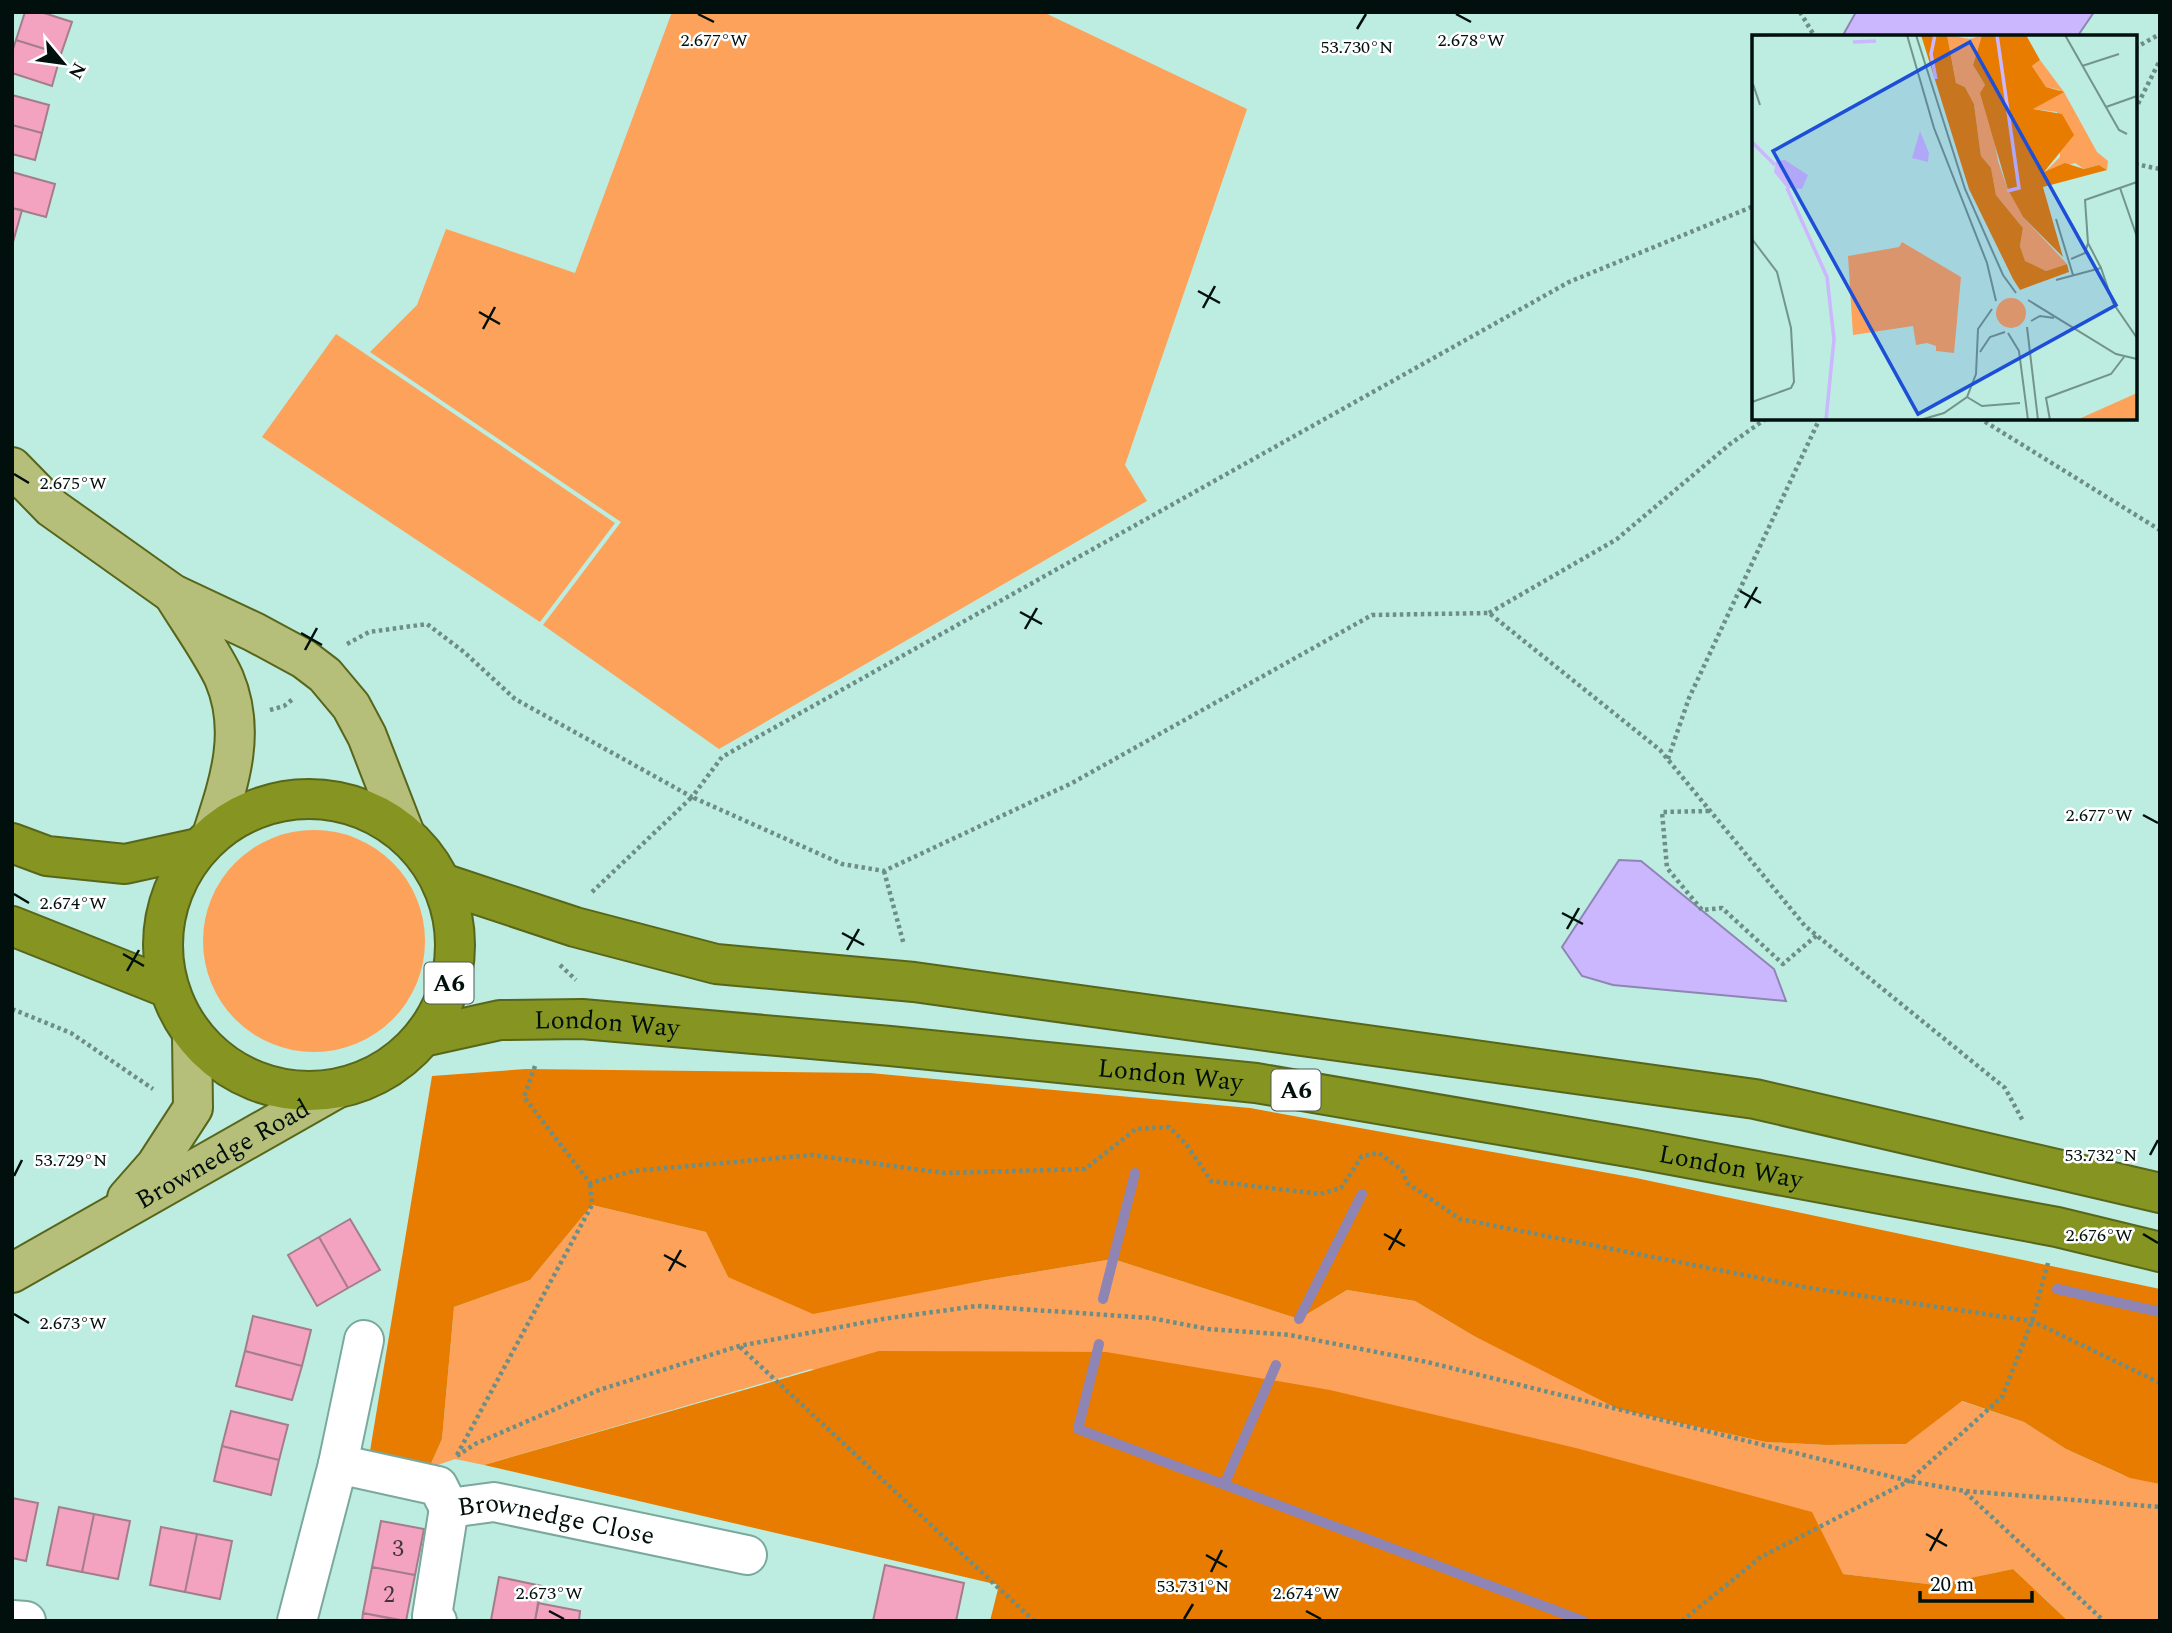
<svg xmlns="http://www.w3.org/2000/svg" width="2172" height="1633" font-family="Spectral,serif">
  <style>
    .green { fill: #fca25b }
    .forest { fill: #e77c00 }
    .water { fill: #cbb7fe; stroke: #8e85b5; stroke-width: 2 }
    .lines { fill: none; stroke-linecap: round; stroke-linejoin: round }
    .stream { stroke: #8e85b5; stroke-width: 10 }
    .building { fill: #f3a3bf; stroke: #a47d8a; stroke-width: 2 }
    .minor-casing { stroke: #7ba89d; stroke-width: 42 }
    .major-casing { stroke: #57661a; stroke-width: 42 }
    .highway-casing { stroke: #57661a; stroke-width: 42 }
    .path { stroke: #6d8e86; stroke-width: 4.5; stroke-dasharray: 3.5 3.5; stroke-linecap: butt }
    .minor { stroke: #fff; stroke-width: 38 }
    .major { stroke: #b6bf7a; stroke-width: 38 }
    .highway { stroke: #869521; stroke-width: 38 }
    .ticks { fill: none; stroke: #01100c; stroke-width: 2.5 }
    .labels { text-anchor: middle; stroke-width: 5; stroke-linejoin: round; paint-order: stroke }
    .number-label { font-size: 23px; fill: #3e3539 }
    .shield { fill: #fff; stroke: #4d5855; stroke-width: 2 }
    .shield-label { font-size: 24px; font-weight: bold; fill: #01100c }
    .street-label { font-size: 26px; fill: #01100c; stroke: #fff }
    .inset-river { fill: none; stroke: #cbb7fe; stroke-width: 3.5 }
    .inset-road { fill: none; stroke: #72948b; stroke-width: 2 }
    .view { fill: #1d4ed8; fill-opacity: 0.15; stroke: #1d4ed8; stroke-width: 3.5 }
    .inset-edge { fill: none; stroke: #01100c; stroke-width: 3.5 }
    .ticks-label { font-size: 18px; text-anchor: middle; fill: #01100c; stroke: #fff; stroke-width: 5; stroke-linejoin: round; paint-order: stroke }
  </style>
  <rect width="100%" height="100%" fill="#bdece0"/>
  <path class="green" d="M672,12H1043L1247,109L1125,465L1147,501L719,749L543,625L621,522L370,352L417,305L446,229L575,273Z
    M336,334L615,523L540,622L262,437Z
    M203 941a111 111 0 1 1 222 0a111 111 0 1 1-222 0Z
    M592,1205L706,1232L728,1277L981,1281L1113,1259L1299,1319L1347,1290L1415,1301L1474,1336L1766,1442L1826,1445L1906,1444L1961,1401L2024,1422L2066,1449L2123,1475L2160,1483V1621H2068L2013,1569L1936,1585L1843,1574L811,1369L484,1465L455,1459L429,1468L442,1439L454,1307L530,1280Z"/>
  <path class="forest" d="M526,1069L870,1073L1250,1108L1636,1178L2160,1289V1484L2130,1478L2066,1449L2024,1422L1962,1401L1906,1444L1826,1445L1766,1442L1618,1409L1474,1336L1415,1301L1347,1290L1299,1319L1113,1259L981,1281L813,1314L728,1277L706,1232L592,1205L530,1280L454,1307L442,1439L429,1468L370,1451L432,1076Z
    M879,1351L1106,1352L1330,1390L1576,1448L1812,1512L1843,1574L1936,1585L2013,1569L2068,1621H990L999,1585L484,1465Z"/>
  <path class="water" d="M1856,12H2094L2077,37H1842Z
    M1619,860L1641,861L1774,969L1786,1001L1613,985L1582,976L1562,947Z"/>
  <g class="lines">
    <path class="stream" d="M2057,1289L2160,1312
      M1103,1299L1135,1173
      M1299,1319L1362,1194
      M1099,1344L1078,1429L1583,1621
      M1224,1485L1276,1365"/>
  </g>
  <path class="building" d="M25,12H41L72,22L61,54L16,40Z
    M16,40L61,54L52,86L12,73V52Z
    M12,95L49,105L42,133L12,125Z
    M12,125L42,133L35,160L12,154Z
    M12,172L55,184L46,217L12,208Z
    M12,208L22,210L13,242H12Z
    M350,1219L380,1270L348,1288L319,1237Z
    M319,1237L348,1288L317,1306L288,1255Z
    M253,1316L311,1330L302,1366L245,1351Z
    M245,1351L302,1366L292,1400L236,1386Z
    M231,1411L288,1425L279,1460L222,1446Z
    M222,1446L279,1460L271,1495L214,1481Z
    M12,1498L38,1503L26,1561L12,1558Z
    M59,1507L94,1514L82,1572L47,1565Z
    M94,1514L130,1521L118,1579L82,1572Z
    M381,1521L424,1529L415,1575L372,1567Z
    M161,1527L197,1534L185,1592L150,1585Z
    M197,1534L232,1541L220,1599L185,1592Z
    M885,1565L964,1583L956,1621H873Z
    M372,1567L415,1575L406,1621L363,1613Z
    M499,1577L542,1586L535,1621L491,1620Z
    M538,1603L580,1611L579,1621H535Z
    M363,1613L403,1621H362Z"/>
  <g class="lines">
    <g class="minor-casing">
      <g id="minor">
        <path id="s1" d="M338,1464L438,1486L449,1508L494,1502L747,1555"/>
        <path d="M12,1620L26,1621"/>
        <path d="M297,1621L338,1464L364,1340"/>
        <path d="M437,1621L432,1616L449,1508"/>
      </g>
    </g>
    <g class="major-casing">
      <g id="major">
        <path d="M12,467L52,508L173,594L254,632L304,659L325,675L351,706L367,736L405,834"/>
        <path d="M173,594C188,619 212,652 224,678C247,732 229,783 212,835"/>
        <path d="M127,1198L156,1165L193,1108L192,1036"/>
        <path id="s2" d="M12,1273L336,1089"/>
      </g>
    </g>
    <g class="highway-casing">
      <g id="highway">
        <circle cx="309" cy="945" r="146"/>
        <path d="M12,843L47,856L125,864L198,848"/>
        <path d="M442,883L575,927L716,964L914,982L1755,1099L2160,1193"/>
        <path d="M12,926L168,988"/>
        <path id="s3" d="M423,1037L500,1020L582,1019L890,1046L1256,1083L1634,1148L2057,1227L2160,1252"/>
      </g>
    </g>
    <path class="path" d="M1800,12L1815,37
      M2135,48L2160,34
      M2135,110L2160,60
      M2135,164L2160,169
      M1979,418L2160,530
      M1489,613L1617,539L1730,444L1767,418
      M347,644L369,632L427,624L464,652L515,699L692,797L722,757L1569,282L1754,206
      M270,710L284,706L293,699
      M1668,759L1689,698L1820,418
      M1709,811L1662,812L1667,868L1702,910L1722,908L1783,964L1817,935
      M884,871L904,945
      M592,892L692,797L842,864L884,871L1072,783L1372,615L1489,613L1660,750L1805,926L2005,1088L2023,1121
      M560,965L576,980
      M12,1009L71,1033L153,1089
      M535,1066L524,1097L590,1183L633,1171L812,1155L944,1173L1085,1169L1136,1129L1169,1127L1186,1144L1211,1181L1320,1194L1341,1188L1362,1156L1379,1153L1402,1170L1407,1183L1460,1219L1810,1288L2032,1321L2160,1383
      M740,1347L1034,1621
      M457,1455L592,1205L590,1183
      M457,1456L475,1444L599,1390L739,1346L883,1319L977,1306L1151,1318L1208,1329L1290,1335L1427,1362L1909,1481L1965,1491L2160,1507
      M1965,1492L2104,1621
      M1682,1621L1761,1557L1909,1481L2002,1397L2032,1321L2048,1263"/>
    <use href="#minor" class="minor"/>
    <use href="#major" class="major"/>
    <use href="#highway" class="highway"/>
  </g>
  <path class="ticks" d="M698,14L714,22M1456,14L1471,22M1357,29L1366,14M1198,291L1220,303M1203,308L1215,286M479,312L500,324M483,329L495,307M14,474L29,483M1740,591L1761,603M1745,608L1757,587M1020,612L1042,624M1025,629L1037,608M301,633L322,645M305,650L317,628M2143,815L2158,823M14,894L29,903M1562,913L1583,924M1567,929L1579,908M842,933L864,945M847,950L859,929M123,954L144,966M127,971L139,950M2150,1155L2158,1140M14,1176L22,1160M1384,1234L1405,1246M2143,1234L2158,1243M1389,1250L1401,1229M664,1255L686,1267M669,1271L681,1250M14,1314L29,1323M1926,1534L1947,1546M1930,1551L1942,1529M1206,1555L1227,1567M1211,1572L1222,1550M549,1611L564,1619M1306,1611L1321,1619M1184,1619L1193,1604"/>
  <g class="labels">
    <g class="number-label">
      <text x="398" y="1556">3</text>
      <text x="389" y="1602">2</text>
    </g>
    <g class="shield">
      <rect x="424.5" y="962.5" width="49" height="41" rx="5"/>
      <rect x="1271.5" y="1069.5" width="49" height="41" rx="5"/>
    </g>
    <g class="shield-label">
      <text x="449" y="991">A6</text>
      <text x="1296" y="1098">A6</text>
    </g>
    <g class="street-label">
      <text dy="9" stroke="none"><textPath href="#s3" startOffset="186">London Way</textPath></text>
      <text dy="9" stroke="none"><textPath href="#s3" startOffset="752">London Way</textPath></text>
      <text dy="9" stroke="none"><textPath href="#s2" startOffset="242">Brownedge Road</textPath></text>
      <text dy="9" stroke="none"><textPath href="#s3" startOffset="1320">London Way</textPath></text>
      <text dy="9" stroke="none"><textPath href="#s1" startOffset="236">Brownedge Close</textPath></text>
    </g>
  </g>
  <g transform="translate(1752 35)">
    <rect width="385" height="385" fill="#bdece0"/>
    <path d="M195,0L218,4L230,0L221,30L233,50L246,126L256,155L271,182L315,229L294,236L273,227L268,211L271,193L244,160L239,134L229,121L222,69L213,52L204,48ZM288,25L312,57L345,117L356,126L355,135L347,130L332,134L323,128L292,138L308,122L305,77L281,74L308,55L294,52L280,31ZM150,207L209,242L202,318L184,316V311L175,308L164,310L161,291L101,300L96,221L147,212ZM244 278a15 15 0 1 1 30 0a15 15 0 1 1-30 0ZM385,358V385H326L329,383Z" fill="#fca25b"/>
    <path d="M169,0H195L204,48L213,52L222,69L229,121L239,133L244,160L271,193L268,211L273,226L294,236L315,229L317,237L268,255L261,244L217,154ZM230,0H274L288,25L280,31L294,52L312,57L281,74L310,79L322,100L292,137L313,128L332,134L347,130L355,135L291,152L311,222L271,182L256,155L228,58L233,50L221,30Z" fill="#e77c00"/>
    <path d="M168,96L177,118L176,127L160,123ZM33,125L56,140L50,154L35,153L22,137L24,126Z" fill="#cbb7fe"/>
    <path class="inset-river" d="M183,0L179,19L184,44M245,0L267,153L255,156M101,7L124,6M0,107L23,130M35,153L75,242L82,304L74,385"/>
    <path class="inset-road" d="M155,0L182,93L235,228L244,266M164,0L213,154L251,240L264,258M313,0L367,95L375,99M0,1L32,0M330,31L367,19M1,49L8,70M354,72L385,61M368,153L385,202M304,184L321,240M0,204L25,237L39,293L42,347L39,353L0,367M319,224L333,218L336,208M349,233L336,208L333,165L385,147M304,245L349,233L361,268L385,303M276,265L364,319L385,324M279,286L288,281L302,283M275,292L286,385M256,298L267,316L276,385M228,317L238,302L253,297M215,362L230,371L268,368M168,385L192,378L215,362L224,339L226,294L240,274M298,385L294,363L359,339L372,322"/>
    <path class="view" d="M218,7L364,270L166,379L21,116Z"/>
    <rect width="385" height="385" class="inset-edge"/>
  </g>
  <g class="ticks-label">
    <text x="714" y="46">2.677°W</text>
    <text x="1471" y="46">2.678°W</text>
    <text x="1357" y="53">53.730°N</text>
    <text x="73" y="489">2.675°W</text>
    <text x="2099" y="821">2.677°W</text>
    <text x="73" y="909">2.674°W</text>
    <text x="2101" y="1161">53.732°N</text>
    <text x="71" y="1166">53.729°N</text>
    <text x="2099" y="1241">2.676°W</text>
    <text x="73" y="1329">2.673°W</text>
    <text x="1193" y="1592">53.731°N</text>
    <text x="549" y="1599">2.673°W</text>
    <text x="1306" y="1599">2.674°W</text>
  </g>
  <rect width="2172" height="1633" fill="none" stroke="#01100c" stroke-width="28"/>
  <g transform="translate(63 63) rotate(119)" stroke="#ffffff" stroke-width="5" paint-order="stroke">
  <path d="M0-5L12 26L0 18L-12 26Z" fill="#01100c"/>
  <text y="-10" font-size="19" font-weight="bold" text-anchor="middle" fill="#01100c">N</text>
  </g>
  <path d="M1920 1591v10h112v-10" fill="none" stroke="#01100c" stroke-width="3.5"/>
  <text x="1930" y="1591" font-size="21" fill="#01100c" stroke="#ffffff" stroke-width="5" paint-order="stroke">20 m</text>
</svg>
